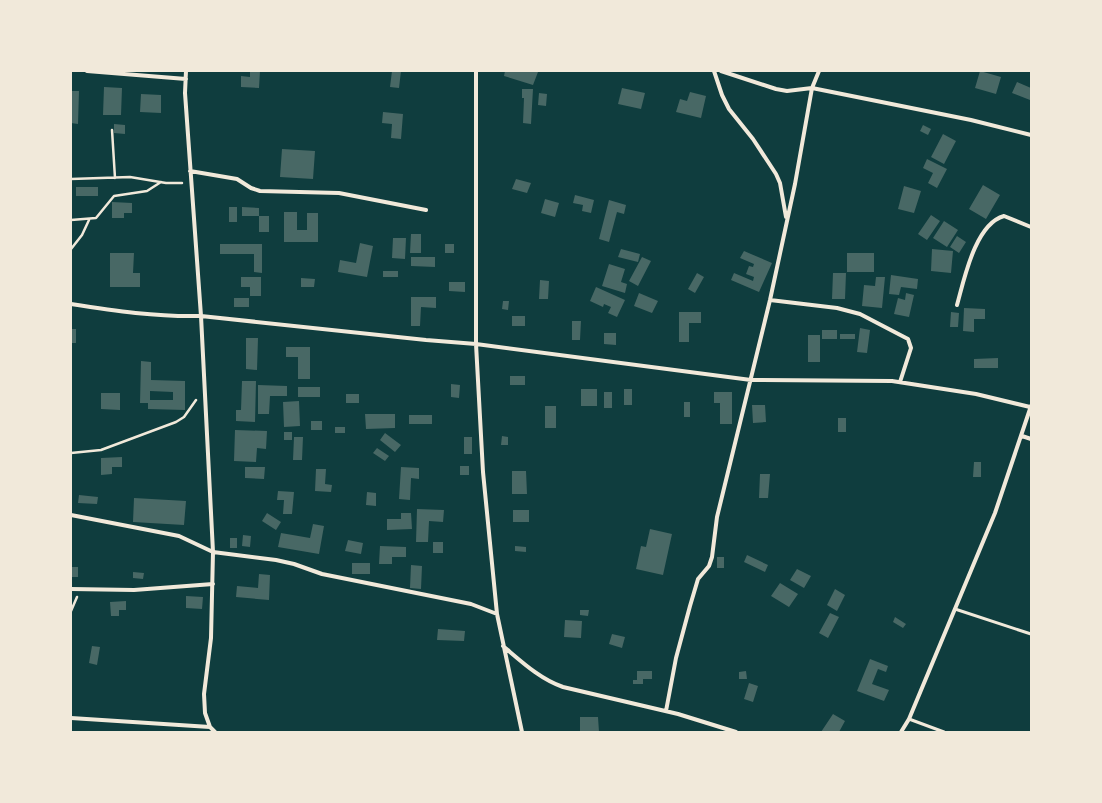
<svg xmlns="http://www.w3.org/2000/svg" width="1102" height="803" font-family="'Space Grotesk',sans-serif">
  <style>
    .building { fill: #486865; fill-rule: evenodd }
    .lines { fill: none; stroke-linecap: round; stroke-linejoin: round }
    .path { stroke: #f1e9da; stroke-width: 2.5 }
    .service { stroke: #f1e9da; stroke-width: 3 }
    .minor { stroke: #f1e9da; stroke-width: 4 }
  </style>
  <rect width="100%" height="100%" fill="#0f3d3e"/>
  <path class="building" d="M250,71H260L259,88L241,87V76L250,77Z
    M392,71H401L399,88L390,87Z
    M505,71H533L538,72L533,85L504,76Z
    M980,71L1001,77L996,94L975,88Z
    M1017,82L1031,88L1030,100L1012,93Z
    M104,87L122,88L121,115H103Z
    M622,88L645,93L641,109L618,104Z
    M522,89H533L531,124L523,123L524,98H522Z
    M71,91H79L78,124L71,123Z
    M690,92L706,96L701,118L676,112L680,99L687,101Z
    M539,93L547,94L546,106L538,105Z
    M141,94L161,95V113L140,112Z
    M383,112L403,114L401,139L391,138L392,124L382,123Z
    M114,124L125,125V134L114,133Z
    M923,125L931,129L928,135L920,131Z
    M943,134L956,141L944,164L931,157Z
    M282,149L315,151L313,179L280,177Z
    M927,159L947,169L937,188L928,183L933,173L923,168Z
    M516,179L531,183L527,193L512,189Z
    M983,185L1000,195L986,219L969,209Z
    M904,186L921,191L914,213L898,209Z
    M76,187H98V196H76Z
    M575,195L594,200L591,213L582,211L583,205L573,203Z
    M545,199L559,203L555,217L541,213Z
    M609,200L626,205L624,214L617,212L609,242L599,239Z
    M112,202L132,203V213H124V218H112Z
    M229,207H237V222H229Z
    M242,207L259,208V216H242Z
    M284,212H297V230H307V213H318V242H284Z
    M931,215L940,221L927,240L918,234Z
    M259,216H269V232H259Z
    M944,221L958,230L947,247L933,238Z
    M411,234H421V253H410Z
    M957,236L966,242L959,253L950,247Z
    M393,238H406L405,259L392,258Z
    M360,243L373,246L367,277L338,272L340,260L356,263Z
    M220,244H262V273L254,272V254H220Z
    M445,244H454V253H445Z
    M621,249L640,254L638,262L618,257Z
    M932,249L953,251L951,273L931,271Z
    M744,251L772,263L759,292L731,280L734,273L753,281L754,277L746,274L749,266L753,267L754,264L740,258Z
    M110,253H134L133,273H140V287H110Z
    M847,253H874V272H847Z
    M411,257H435V267L411,266Z
    M642,257L651,261L638,286L629,281Z
    M609,264L625,269L621,282L627,284L625,293L602,286Z
    M383,271H398V277H383Z
    M697,273L704,277L695,293L688,289Z
    M833,273H846L845,299H832Z
    M891,275L918,279L917,289L901,287L899,295L889,294Z
    M241,277H261V296H250V287H241Z
    M876,277H885L882,308L862,306L864,285L875,286Z
    M301,278L315,279L314,287H301Z
    M540,280L549,281L548,299H539Z
    M449,282H465V292L449,291Z
    M596,287L625,300L617,317L608,313L611,307L604,304L603,307L590,301Z
    M639,293L658,301L652,313L634,306Z
    M906,293L914,295L909,317L894,314L898,298L905,300Z
    M411,297H436V308L421,307L420,326H411Z
    M234,298H249V307H234Z
    M503,301H509L508,310L502,309Z
    M964,308L985,309V319H974V332L963,331Z
    M679,312H701V323H689V342H679Z
    M951,312L959,313L958,327H950Z
    M512,316H525V326H512Z
    M572,321H581L580,340H572Z
    M860,328L870,330L867,353L857,352Z
    M71,329H76V343H71Z
    M822,330H837V339H822Z
    M604,333H616V345L604,344Z
    M840,334H855V339H840Z
    M808,335H820V362H808Z
    M246,338H258L257,370L246,369Z
    M286,347H310V379H298V357H286Z
    M998,358V368H974V359Z
    M141,361L151,362V380L185,381V410L148,409V403H140ZM150,391L173,392V400H150Z
    M510,376H525V385H510Z
    M242,381H256L255,422L236,421V410H241Z
    M451,384L460,385L459,398L451,397Z
    M258,385L287,386V396H270L269,414H258Z
    M298,387H320V397H298Z
    M581,389H597V406H581Z
    M624,389H632V405H624Z
    M604,392H612V408H604Z
    M714,392H732V424H720V403H714Z
    M101,393H120V410L101,409Z
    M346,394H359V403H346Z
    M299,401L300,426L284,427L283,402Z
    M684,402H690V417H684Z
    M752,405H765L766,422L753,423Z
    M545,406H556V428H545Z
    M365,414H395V428L366,429Z
    M409,415H432V424H409Z
    M838,418H846V432H838Z
    M311,421H322V430H311Z
    M335,427H345V433H335Z
    M235,430L267,431L266,449L257,448L256,462L234,461Z
    M284,432H292V440H284Z
    M385,433L401,445L395,452L380,440Z
    M502,436L508,437V445H501Z
    M294,437H303L302,460H293Z
    M464,437H472V454H464Z
    M377,448L389,456L385,461L373,453Z
    M122,457V467H112V474L101,475V458Z
    M974,462H981V477H973Z
    M460,466H469V475H460Z
    M245,467H265L264,479L245,478Z
    M401,467L419,468V479L411,478L410,500L399,499Z
    M316,469H326L325,484L332,485L331,492L315,491Z
    M512,471H526L527,494H512Z
    M760,474H770L768,498H759Z
    M278,491L294,492L292,514H283L284,500H277Z
    M367,492L376,493V506L366,505Z
    M79,495L98,497L97,504L78,503Z
    M134,498L186,501L184,525L133,522Z
    M417,509L444,510L443,522L429,521L428,542H416Z
    M513,510H529V522H513Z
    M267,513L281,522L276,530L262,521Z
    M401,513H411L412,529L387,530V519H401Z
    M313,524L324,526L319,554L278,547L281,533L310,538Z
    M650,529L672,534L663,575L636,569L641,546L646,547Z
    M243,535L251,536L250,547L242,546Z
    M230,538H237V548H230Z
    M348,540L363,543L361,554L345,551Z
    M433,542H443V553H433Z
    M380,546L406,547V557H392V564H379Z
    M515,546L526,547V552L515,551Z
    M747,555L768,565L765,572L744,562Z
    M717,557H724V568H717Z
    M352,563H370V574H352Z
    M411,565L422,566L421,589L410,588Z
    M71,567H78V577H71Z
    M797,569L811,576L804,588L790,580Z
    M133,572L144,573L143,579L133,578Z
    M259,574L270,575L269,600L236,597L237,586L258,588Z
    M780,583L798,594L789,607L771,596Z
    M835,589L845,595L837,611L827,605Z
    M186,596L203,597L202,609L186,608Z
    M126,601V610H119V616H111L110,602Z
    M580,610H589L588,616L580,615Z
    M830,613L839,617L828,638L819,633Z
    M895,617L906,624L903,628L893,622Z
    M565,620L582,621L581,638L564,637Z
    M438,629L465,631L464,641L437,640Z
    M612,634L625,637L622,648L609,644Z
    M92,646L100,647L97,665L89,663Z
    M870,659L888,666L886,672L878,669L872,684L889,690L884,701L857,691Z
    M637,671H652V679H643V684H633V680H637Z
    M746,671L747,679H739V672Z
    M749,683L758,686L753,702L744,699Z
    M833,714L845,721L839,732H821Z
    M580,717H598L599,732H580Z"/>
  <g class="lines">
    <path class="path" d="M112,130L115,178
      M71,179L130,177L166,183H182
      M71,220L96,218L114,196L147,191L161,182
      M71,249L82,235L89,220
      M71,453L101,450L176,422L184,417L196,400
      M71,611L77,597"/>
    <path class="service" d="M955,609L1031,634
      M909,719L944,732"/>
    <path class="minor" d="M87,71L186,79
      M186,71L185,93L201,316L213,552L211,638L204,694L205,713L210,727L215,732
      M476,71V344L483,472L497,614L522,732
      M714,71L722,95L729,109L753,139L776,174L780,183L786,217
      M721,71L776,89L787,91L812,88L971,120L1031,135
      M190,171L237,179L251,188L260,191L339,193L426,210
      M770,300L837,308L860,314L908,339L911,348L900,382
      M71,304C115,311 156,317 201,316L426,340L476,344L751,380L892,381L976,394L1030,407
      M957,305C964,280 975,224 1004,216L1031,227
      M1022,436L1031,439
      M71,515L179,536L213,552L276,560L294,564L322,574L471,604L497,614
      M71,589L134,590L213,584
      M503,646C522,662 540,679 563,687L678,714L736,732
      M666,711L676,658L690,606L698,579L709,566L712,557L717,517L770,300L795,184L812,88L819,71
      M71,718L210,727
      M901,732L909,719L995,513L1031,406"/>
  </g>
  <rect width="1102" height="803" fill="none" stroke="#f1e9da" stroke-width="144"/>
</svg>
